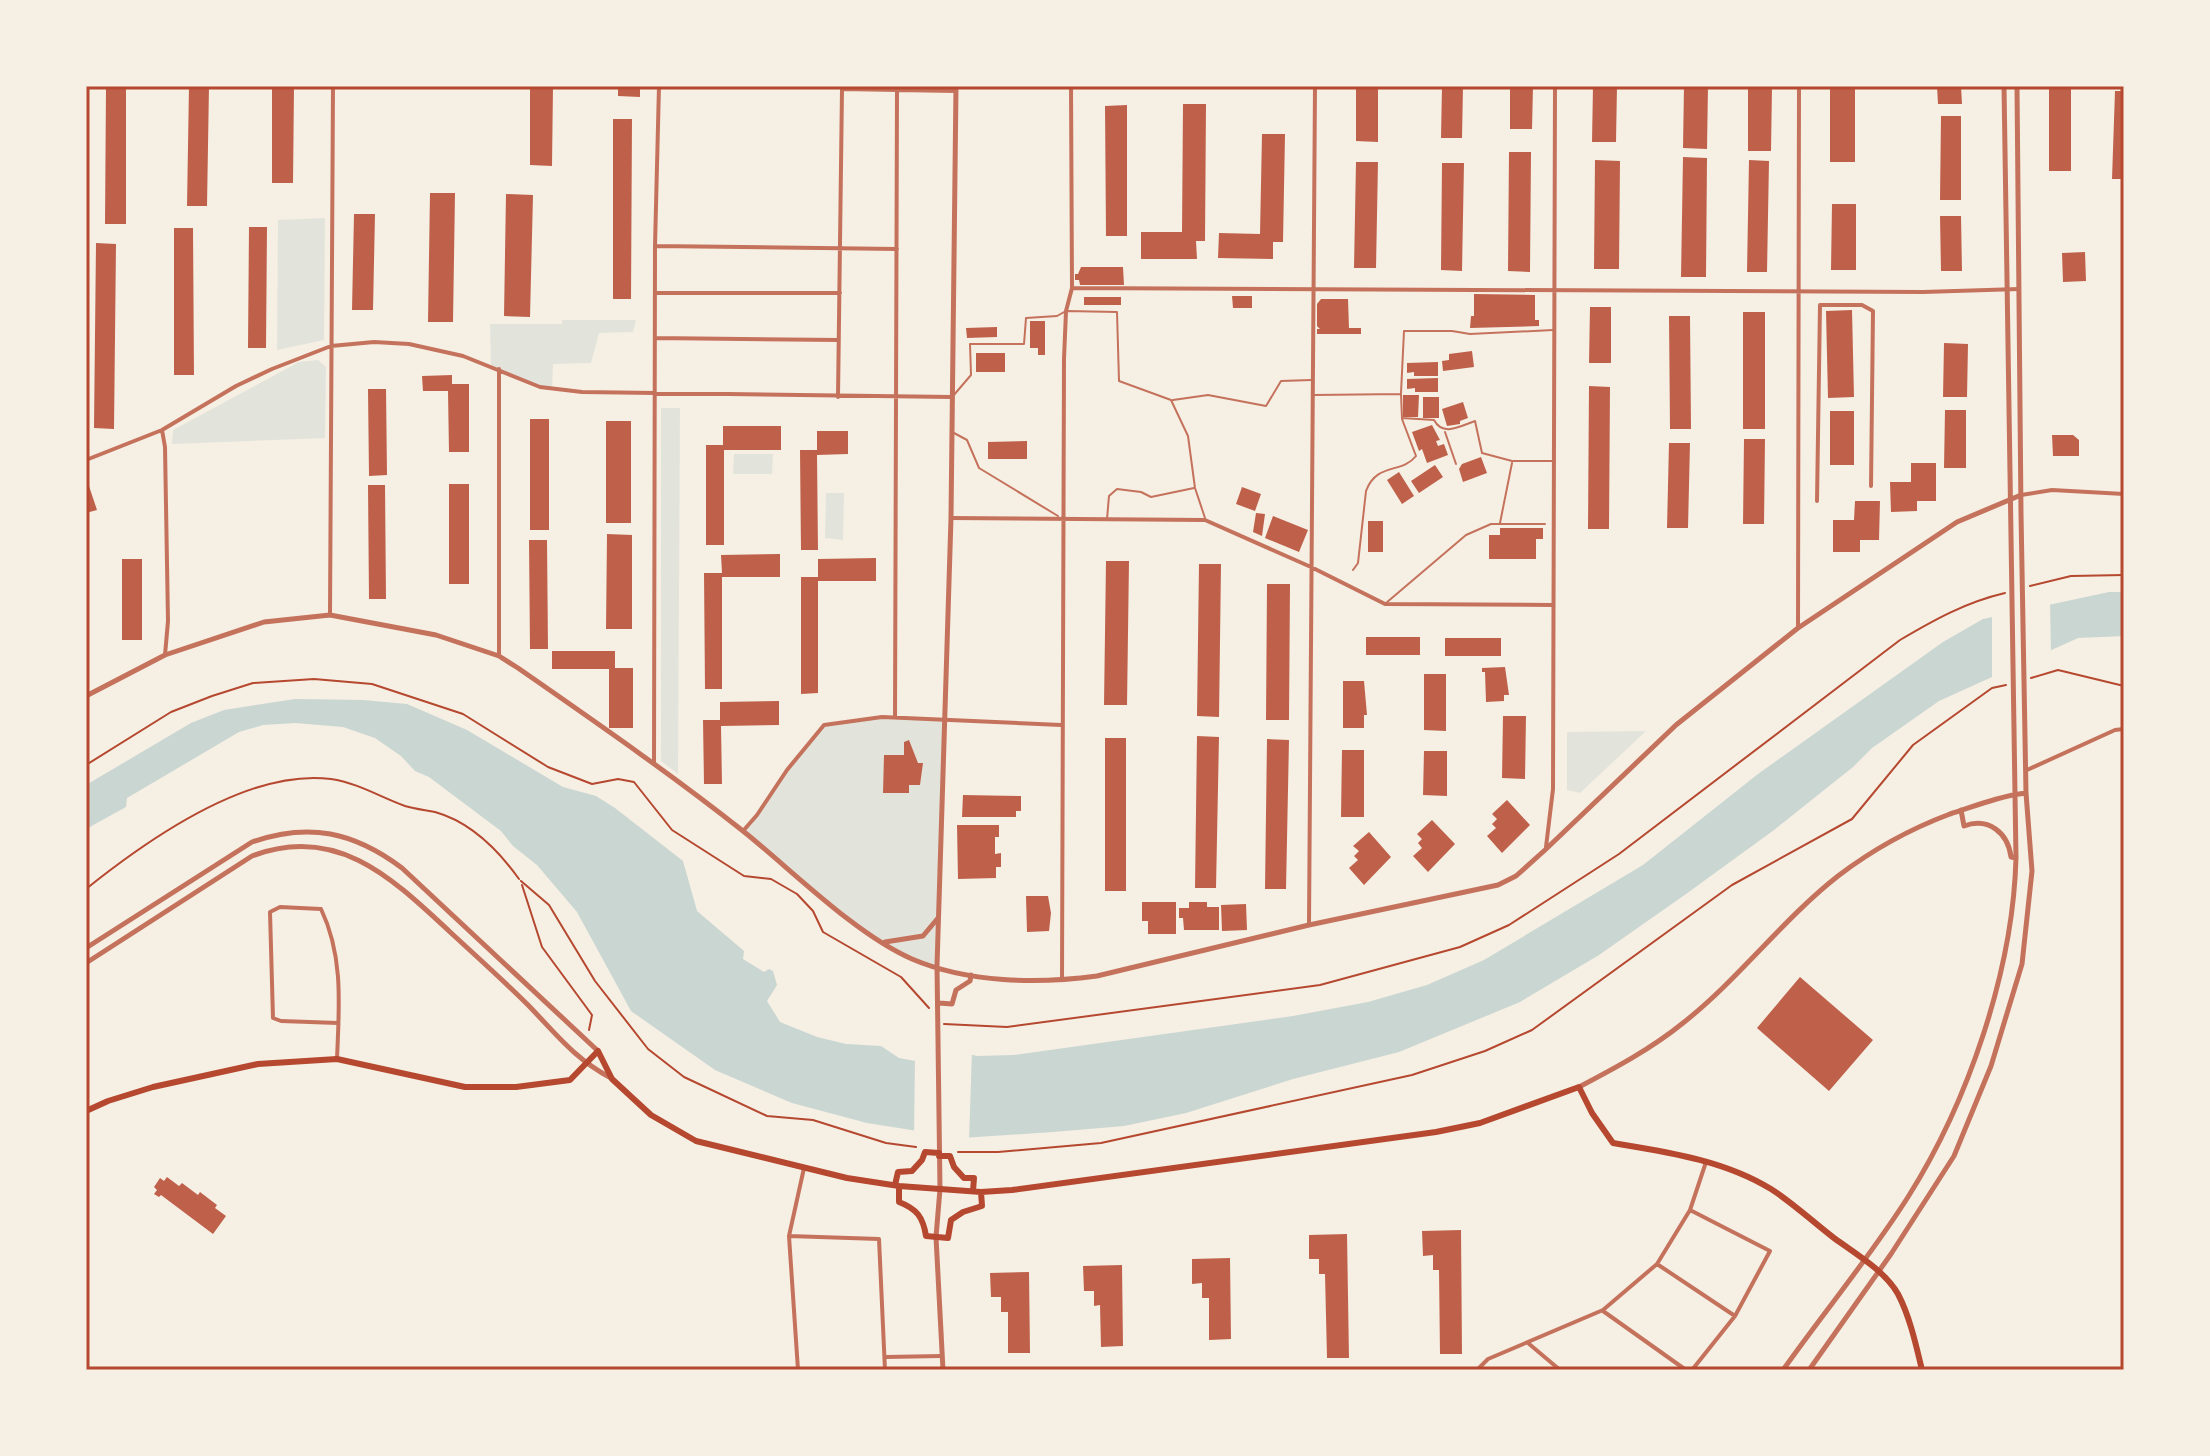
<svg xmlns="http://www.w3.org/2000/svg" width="2210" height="1456" font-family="'DejaVu Sans',sans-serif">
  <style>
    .green { fill: #e2e4dc }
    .water { fill: #c9d6d2 }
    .pier { fill: #f6efe4 }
    .building { fill: #bf614a }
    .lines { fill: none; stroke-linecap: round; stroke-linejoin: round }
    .path { stroke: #b5482f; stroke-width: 2 }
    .service { stroke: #c5725c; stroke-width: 2 }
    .minor { stroke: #c5725c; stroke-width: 4 }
    .tertiary { stroke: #c5725c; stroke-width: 5 }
    .secondary { stroke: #b5482f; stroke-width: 6 }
    .neatline { fill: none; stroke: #b5482f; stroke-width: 3 }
  </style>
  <rect width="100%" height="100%" fill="#f6efe4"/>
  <path class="green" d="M325,218L324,340L277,350L278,220Z
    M562,320H636L633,332L599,333L591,363L553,364L552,389L540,387L491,366L490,324H562Z
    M318,360L326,367L325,438L172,444L173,430L299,362Z
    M661,408H680L678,774L661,761Z
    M734,454H773L772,474H733Z
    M826,493H844L843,540L825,538Z
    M870,719L945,720L937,966C867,946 800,878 743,831L757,815L787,770L824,725Z
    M1646,731L1580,793L1567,790V732Z"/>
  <path class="water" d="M2109,592H2124V636L2078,638L1939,701L1872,748L1853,767L1774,830L1686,894L1599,955L1520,1002L1399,1052L1293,1079L1186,1113L1124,1126L1053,1132L962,1138L867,1123L792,1103L715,1070L631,1011L577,912L537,865L513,846L501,831L429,777L415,771L401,756L375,738L343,727L295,723L263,725L239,732L127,798L126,807L86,829V785L191,723L224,710L295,699L363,700L407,704L467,730L563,787L596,796L615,808L683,861L697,911L744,951L743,959L764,972L769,969L773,971L777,985L767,1001L780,1022L817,1037L846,1044L881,1046L899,1058L915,1061L939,1047L977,1056L1014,1055L1293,1016L1368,1002L1427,985L1484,960L1643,865L1758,774L1943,642L1983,619Z"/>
  <path class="pier" d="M2050,601L2051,655L1992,681V613Z
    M938,1043L972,1051L969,1142L914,1135L915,1056Z"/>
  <path class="building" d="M106,86H126V224H105Z
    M189,86H209L207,206H187Z
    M272,86H294L293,183H272Z
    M530,86H553L552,166L530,165Z
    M618,86H640V97L618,96Z
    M1356,86H1378V142L1356,141Z
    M1442,86H1463L1462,138H1441Z
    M1510,86H1533L1532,129H1510Z
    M1593,86H1617L1616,142H1592Z
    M1684,86H1708L1707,149L1683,148Z
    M1748,86H1772L1771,151H1748Z
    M1830,86H1855V162H1830Z
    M1937,86H1961L1962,104H1938Z
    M2049,86H2071V171H2049Z
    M2115,91H2124V179H2112Z
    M1183,104H1206L1205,241H1196L1197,259H1141V232H1182Z
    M1127,105V236H1106L1105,106Z
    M1941,116H1961V200H1940Z
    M613,119H632L631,299H613Z
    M1262,134H1285L1283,242H1273V259L1218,258L1219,233L1260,234Z
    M1509,152H1531L1530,272L1508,271Z
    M1683,157L1707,158L1706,277H1681Z
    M1595,160L1620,161L1619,269H1594Z
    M1749,160L1769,161L1767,272H1747Z
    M1356,162H1378L1376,268H1354Z
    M1442,163H1464L1462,271L1441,270Z
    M430,193H455L453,322H428Z
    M506,194L533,195L530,317L504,316Z
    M1832,204H1856V270H1831Z
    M354,214H375L373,310H352Z
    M1940,216H1961L1962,271H1941Z
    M249,227H267L266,348H248Z
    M174,228H193L194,375H174Z
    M96,243L116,244L114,429L94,428Z
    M2085,252L2086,281L2063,282L2062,253Z
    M1081,267H1123L1124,285H1080L1079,280H1075V274H1078Z
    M1474,294L1535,295V320H1539V326L1470,328L1471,316H1474Z
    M1232,296H1252V308H1233Z
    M1084,297H1121V305H1084Z
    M1321,299H1348L1349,328H1361V334H1317V329H1320L1317,326V304Z
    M1590,307H1611V363H1589Z
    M1852,310L1854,397L1828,398L1826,311Z
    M1743,312H1765V429H1743Z
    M1669,316H1690L1691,429H1670Z
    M1030,321H1045V355H1038V348H1030Z
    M997,327V337L967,338L966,328Z
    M1944,343L1968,344L1967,397H1943Z
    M1472,351L1474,367L1443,371L1442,361L1449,360V354Z
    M976,353H1005V372H976Z
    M1438,362V376H1414V372L1407,373V363Z
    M452,375V384H469V452H449L448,391H423L422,376Z
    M1438,378V392H1415V388L1407,389V379Z
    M1589,386L1610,387L1609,529H1588Z
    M368,389H386L387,475L369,476Z
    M1403,395H1419L1418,417H1403Z
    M1423,397H1439V418H1423Z
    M1463,402L1468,418L1460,421V424L1447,426L1442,409Z
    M1945,410H1966V468H1944Z
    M1830,411H1854V465H1830Z
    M530,419H549V530H530Z
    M606,421H631V523H606Z
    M1432,425L1440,440L1436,441L1438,446L1444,444L1448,455L1427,463L1422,449L1419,451L1412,432Z
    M723,426H781V450H724V545H706V445H723Z
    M817,431H848V454L817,455L818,550H801L800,450H817Z
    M2052,435H2073L2079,440V456H2053Z
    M1744,439H1765L1764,524H1743Z
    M1027,441V459H988V442Z
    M1669,443H1690L1688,528H1667Z
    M1481,457L1487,473L1463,482L1459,469L1462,464Z
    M1911,463H1936V501H1917V511L1891,512L1890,482H1911Z
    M1435,465L1443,477L1419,493L1411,481Z
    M1399,472L1414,496L1402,504L1387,480Z
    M86,483H88L97,510L86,513Z
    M449,484H469V584H449Z
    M368,485H385L386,599H369Z
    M1242,487L1261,494L1255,511L1236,504Z
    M1855,501H1880L1879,540H1860V552H1833V520H1854Z
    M1256,513L1265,514L1262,536L1253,532Z
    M1273,516L1308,530L1299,552L1265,538Z
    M1368,521H1383V552H1368Z
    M1500,528H1543V539H1536V559H1489V535H1500Z
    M607,534L632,535V629H606Z
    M529,540H547L548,649H530Z
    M780,554V577H722V689H705L704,573H722L721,555Z
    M876,558V581H818V693L801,694V577H818V559Z
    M122,559H142V640H122Z
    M1106,561H1129L1127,705H1104Z
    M1199,564H1221L1219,717L1197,716Z
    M1267,584H1290L1289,720H1266Z
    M1366,637H1420V655H1366Z
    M1445,638H1501V656H1445Z
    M552,651H615V668H633V728H609V669H552Z
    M1505,667L1509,695H1504V701L1486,702L1485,672H1482V668Z
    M1424,674H1446V731L1424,730Z
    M1343,681H1364L1367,715H1364V728H1343Z
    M779,701V725L721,726L722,784H704L703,720H720V702Z
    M1503,716H1526L1525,779L1502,778Z
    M1197,736L1219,737L1216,888H1195Z
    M1105,738H1126V891H1105Z
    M1267,739L1289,740L1286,889H1265Z
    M909,740L918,763H923L920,785H909V793H883L884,755H904V742Z
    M1342,750H1364V817H1341Z
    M1424,751H1447V796L1423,795Z
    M963,795L1021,796V811H1016V817H962Z
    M1507,800L1530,825L1502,853L1487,836L1496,828L1492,824L1497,819L1492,814Z
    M1432,820L1455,844L1428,872L1413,856L1422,848L1418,843L1422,839L1417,834Z
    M957,825H999V837H995V854L1001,853V867H996V878L958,879Z
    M1369,832L1391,857L1364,885L1349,868L1358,860L1354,856L1359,851L1353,846Z
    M1026,896H1048L1051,913L1049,931L1027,932Z
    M1142,902H1176V934H1148V921H1142Z
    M1189,902H1207V907H1219V930H1184L1183,918H1179V908H1189Z
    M1246,904L1247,930L1222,931L1221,905Z
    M1800,977L1873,1040L1829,1091L1757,1028Z
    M167,1177L179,1186L182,1183L198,1195L200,1192L217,1205L215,1208L226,1216L213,1234L161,1195L159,1197L154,1194L157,1190L154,1187L160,1178L164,1181Z
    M1461,1230L1462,1354H1440L1439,1270H1433V1255L1423,1256L1422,1231Z
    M1347,1234L1349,1358H1327L1325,1274H1319V1259H1309V1235Z
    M1230,1258L1231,1339L1209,1340V1298H1202V1283L1192,1284V1259Z
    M1122,1265L1123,1346L1101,1347L1100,1305L1094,1306V1291H1084L1083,1266Z
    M1029,1272L1030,1353H1008V1312H1001V1297H991L990,1273Z"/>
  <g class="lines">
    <path class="path" d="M2030,586L2071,576L2124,575
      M2031,678L2058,670L2124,686
      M86,765L171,712L212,696L253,683L314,679L372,684L463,714L548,767L592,784L618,779L634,782L672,830L744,876L771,879L797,894L813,911L823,932L901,977L929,1008
      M521,881L549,905L595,981L648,1049L684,1077L767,1116L813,1120L886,1143L916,1147
      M522,885L542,947L592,1015L589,1030
      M86,889C147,840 248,768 331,779C358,783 380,797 405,806C415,809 425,810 435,812C471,822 499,851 519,879
      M944,1024L1007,1027L1320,985L1460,947L1509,925L1619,854L1900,640C1934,620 1966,602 2005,593
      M958,1152H998L1101,1143L1412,1075L1485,1051L1532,1030L1732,885L1852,819L1913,745L1992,688L2006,685"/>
    <path class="service" d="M1401,393L1404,331H1452L1470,334L1553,330
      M1314,395L1401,394L1402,418L1434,420C1443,437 1460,426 1475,421L1482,453L1512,461H1553
      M953,396L971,375L970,344H1024L1026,318L1057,316L1066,311L1117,312L1119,381L1171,400L1188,436L1195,488L1205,518
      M1173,400L1208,395L1266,406L1281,381L1311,380
      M1445,432L1456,464
      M954,433L967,440L979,468L1058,516
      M1107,519L1109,496L1117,489L1141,492L1151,497L1194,488
      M1500,523L1512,463
      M1353,570L1358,563L1366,491C1377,462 1402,474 1416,456L1402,419
      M1386,603L1466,535L1491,524H1545"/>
    <path class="minor" d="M655,246L897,249
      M1072,288L1923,292L2019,289
      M655,293H840
      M655,338L839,340
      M499,369V656
      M838,397L842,89L897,90
      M162,430L165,447L168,621L165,655
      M86,460L162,430L236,386L272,369L331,346L374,342L409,344L463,356L540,387L582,392L952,397
      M2021,495L2052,490L2124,494
      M1817,501L1820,305H1862L1873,311L1871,486
      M951,518L1205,520L1311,567L1385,604L1553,605
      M330,615L333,86
      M1798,628L1799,86
      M895,718L897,90L956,91
      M654,764L655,246L659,86
      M2027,770L2115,730L2124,729
      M743,831L757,815L787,770L824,725L882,717L1061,725
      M1546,847L1553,789L1555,86
      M1309,925L1315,86
      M1062,979L1064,359L1066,311L1072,288L1071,86
      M337,1059C339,1008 344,957 321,909L280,907L270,912L273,1018L281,1021L338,1023
      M1690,1210L1770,1251L1735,1316L1692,1370
      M789,1236L879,1239L885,1370
      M1657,1264L1735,1316
      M1603,1311L1686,1370
      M1528,1343L1560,1370
      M886,1357L942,1356
      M798,1370L789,1236L804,1168
      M1477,1370L1488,1359L1603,1310L1657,1264L1690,1210L1706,1162"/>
    <path class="tertiary" d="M86,696L165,655L264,622L330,615L436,635L499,656L518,668C594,721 671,774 743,831C793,871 855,934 912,959C968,983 1038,984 1097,976L1309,925L1498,885L1516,876L1545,850L1676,725L1798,628L1957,522L2021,495
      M1961,810L1964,826C1989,817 2008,833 2011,857L2016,858
      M885,942L923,936L938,918
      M86,948L252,842C309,822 354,832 402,868L598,1051
      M86,963L252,856C336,824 391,877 449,931C476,956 503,980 529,1006C556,1034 575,1059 611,1078
      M939,1003L952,1004L956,990L970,981L971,975
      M1579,1087C1615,1068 1651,1049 1683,1023C1739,979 1783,919 1838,876C1872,850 1910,829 1950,814C1975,806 2000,796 2026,793
      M943,1370L936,1237L940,1189L937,966L951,518L956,86
      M1783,1370C1824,1312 1870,1257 1908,1197C1968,1102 2013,971 2016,858L2004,86
      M1809,1370L1891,1254L1954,1156L1991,1066L2022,964L2032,871L2026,793L2021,513L2017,86"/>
    <path class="secondary" d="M86,1111L108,1101L153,1087L258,1064L337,1059L465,1087H516L570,1080L598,1051L612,1079L651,1115L696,1141L847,1178L899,1186L981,1192L1012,1190L1436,1132L1480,1123L1579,1087L1592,1113L1613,1143C1667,1152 1724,1160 1771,1189C1793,1203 1813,1222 1834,1238C1856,1254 1885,1271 1898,1294C1910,1317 1916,1345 1922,1370
      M939,1156H950L954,1167L964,1178H974L973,1191
      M895,1185L898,1172L912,1171L922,1160L925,1152L939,1153
      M899,1186V1202C917,1209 923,1217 926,1236L948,1238L951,1220L963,1212L982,1206L981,1192"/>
  </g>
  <rect width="2210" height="1456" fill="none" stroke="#f6efe4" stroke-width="176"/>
  <rect x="88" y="88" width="2034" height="1280" class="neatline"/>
</svg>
